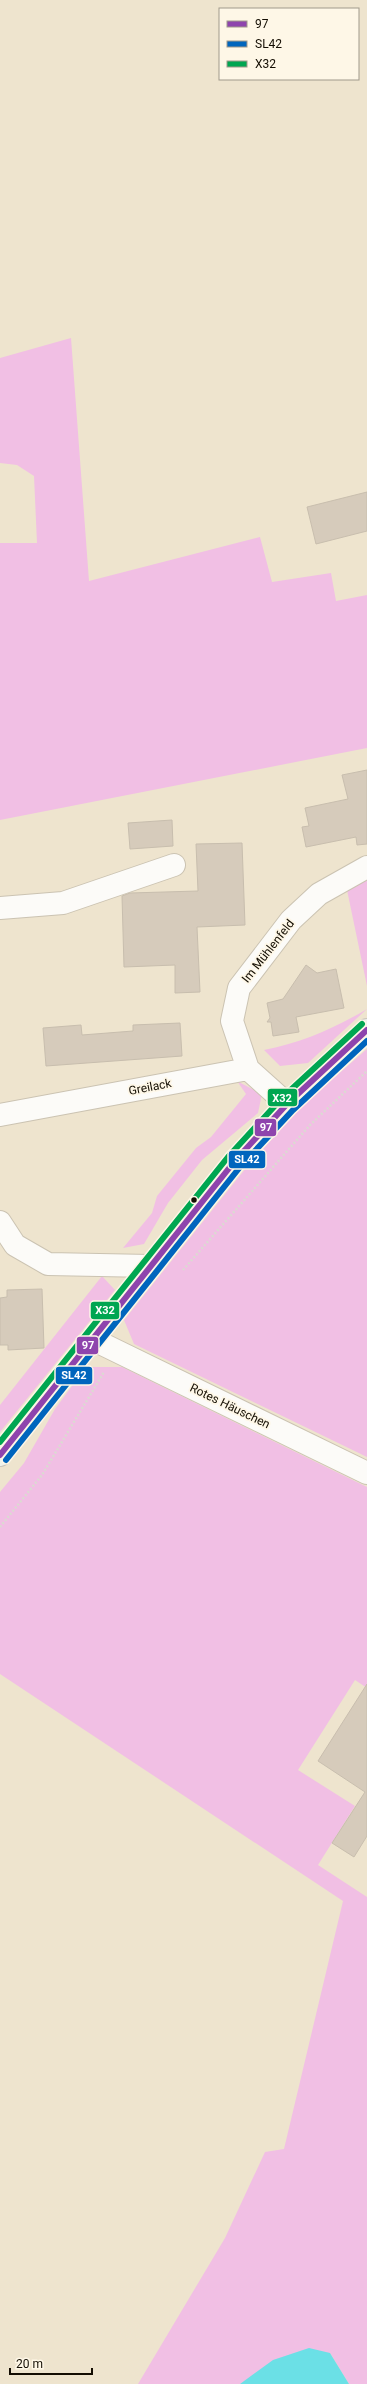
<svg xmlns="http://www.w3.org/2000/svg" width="367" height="2384" font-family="Roboto,sans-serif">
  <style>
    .green { fill: #f1bfe4 }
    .water { fill: #6be0e6 }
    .building { fill: #d6cbbb; stroke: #c8beae }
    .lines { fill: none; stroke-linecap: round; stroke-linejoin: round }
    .minor-casing { stroke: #cbc3b2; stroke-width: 24 }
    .major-casing { stroke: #c9c5bb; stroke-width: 24 }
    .path { stroke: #dcd9d2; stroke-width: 2.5; stroke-dasharray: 2 2; stroke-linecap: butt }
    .minor { stroke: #fcfbf8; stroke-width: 22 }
    .major { stroke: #f0f2eb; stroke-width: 22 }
    .bus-1-casing { stroke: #fef7e7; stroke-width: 9 }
    .bus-2-casing { stroke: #fef7e7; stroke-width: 9 }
    .bus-3-casing { stroke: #fef7e7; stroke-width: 9 }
    .bus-1 { stroke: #8e44ad; stroke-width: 6 }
    .bus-2 { stroke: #0065bd; stroke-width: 6 }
    .bus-3 { stroke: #00a651; stroke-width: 6 }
    .bus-dot { fill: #130d02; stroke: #fef7e7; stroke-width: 1.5 }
    .labels { text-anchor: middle; stroke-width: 3.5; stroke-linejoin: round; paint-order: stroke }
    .street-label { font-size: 12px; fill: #130d02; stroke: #fef7e7 }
    .line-badge { stroke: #fef7e7; stroke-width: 1.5 }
    .badge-label { font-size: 11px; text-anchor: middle; font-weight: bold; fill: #fff }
  </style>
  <rect width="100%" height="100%" fill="#eee4ce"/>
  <path class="green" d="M71,338L89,581L260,537L272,582L331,573L336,601L367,595V748L0,820V543H37L34,476L17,465L0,463V358Z
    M367,877V986L347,890Z
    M367,1009L308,1063L280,1066L264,1050C303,1042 333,1029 367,1009Z
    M367,1049V1457L134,1344L124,1320L250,1163L305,1103Z
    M237,1081L262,1094L258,1113L202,1160L168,1203L144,1244L123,1248L152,1213L157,1196L196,1148L211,1137L246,1094Z
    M102,1276L115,1290L0,1432V1405Z
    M86,1367H122L367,1487V1688L355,1680L298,1770L355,1806L318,1865L367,1897V2384H349L330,2353L240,2384H138L225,2238L265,2152L284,2149L343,1901L0,1674V1492L24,1463L55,1409Z"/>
  <path class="water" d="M309,2348L330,2353L349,2384H240L273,2360Z"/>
  <path class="building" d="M367,492V531L316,544L307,507Z
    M367,770V844L357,845L356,837L306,847L302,827L309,826L305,808L348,799L342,775Z
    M172,820L173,846L130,849L128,823Z
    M242,843L245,925L197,927L200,992L175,993V965L124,967L122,896L130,893L198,891L196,844Z
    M306,965L317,973L336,969L344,1008L296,1017L299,1032L273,1036L271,1022H267L270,1018L267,1003L283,999Z
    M180,1023L182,1056L46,1066L43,1028L81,1025L82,1035L133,1031V1025Z
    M42,1289L44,1348L8,1350V1345H0V1298L7,1297V1290Z
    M367,1684V1836L354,1857L332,1843L365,1792L318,1761Z"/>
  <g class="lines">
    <g class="minor-casing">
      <path id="minor" d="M0,908L63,903L174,865
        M248,1069L232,1021L239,988L291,920L319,894L367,867
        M0,1115L248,1069L287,1104
        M0,1222L15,1245L48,1264L150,1266
        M92,1339L367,1473"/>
    </g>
    <g class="major-casing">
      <path id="major" d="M0,1455L234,1162L287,1104L367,1030"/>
    </g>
    <path class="path" d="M183,1270L310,1125L367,1071
      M0,1527L42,1475L104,1372"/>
    <use href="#minor" class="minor"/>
    <use href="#major" class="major"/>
    <g class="bus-1-casing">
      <path id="bus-1" d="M0,1455L234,1162L287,1104L367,1030"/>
    </g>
    <g class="bus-2-casing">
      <path id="bus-2" d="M6,1460L240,1167L293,1110L367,1041"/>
    </g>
    <g class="bus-3-casing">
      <path id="bus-3" d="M0,1442L228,1157L282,1098L362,1024"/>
    </g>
    <use href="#bus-1" class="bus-1"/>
    <use href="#bus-2" class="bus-2"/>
    <use href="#bus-3" class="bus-3"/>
  </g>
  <circle class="bus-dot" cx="194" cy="1200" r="3.5"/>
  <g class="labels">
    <g class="street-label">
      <text transform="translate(268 951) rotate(-52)" y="4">Im Mühlenfeld</text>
      <text transform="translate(150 1087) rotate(-11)" y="4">Greilack</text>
      <text transform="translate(230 1406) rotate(26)" y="4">Rotes Häuschen</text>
    </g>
  </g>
  <g class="line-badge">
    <rect x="267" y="1088" width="31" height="19" rx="4" fill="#00a651"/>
    <rect x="254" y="1118" width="23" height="19" rx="4" fill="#8e44ad"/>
    <rect x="228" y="1150" width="38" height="19" rx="4" fill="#0065bd"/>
    <rect x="90" y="1301" width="30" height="19" rx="4" fill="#00a651"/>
    <rect x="76" y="1336" width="23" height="19" rx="4" fill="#8e44ad"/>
    <rect x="55" y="1366" width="38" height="19" rx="4" fill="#0065bd"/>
  </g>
  <g class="badge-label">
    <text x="282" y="1102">X32</text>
    <text x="266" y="1131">97</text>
    <text x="247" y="1163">SL42</text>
    <text x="105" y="1314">X32</text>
    <text x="88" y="1349">97</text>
    <text x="74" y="1379">SL42</text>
  </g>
  <rect x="219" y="8" width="140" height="72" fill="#fef7e7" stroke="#a0998b"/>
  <rect x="227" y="21" width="20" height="6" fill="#8e44ad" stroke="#a0998b"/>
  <text x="255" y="28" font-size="12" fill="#130d02">97</text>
  <rect x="227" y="41" width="20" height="6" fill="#0065bd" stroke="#a0998b"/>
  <text x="255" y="48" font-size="12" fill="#130d02">SL42</text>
  <rect x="227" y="61" width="20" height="6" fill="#00a651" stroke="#a0998b"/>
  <text x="255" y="68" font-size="12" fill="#130d02">X32</text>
  <path d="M10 2368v6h82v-6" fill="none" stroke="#130d02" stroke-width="2"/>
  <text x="16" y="2368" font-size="12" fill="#130d02" stroke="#fef7e7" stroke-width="3" paint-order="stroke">20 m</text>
</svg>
